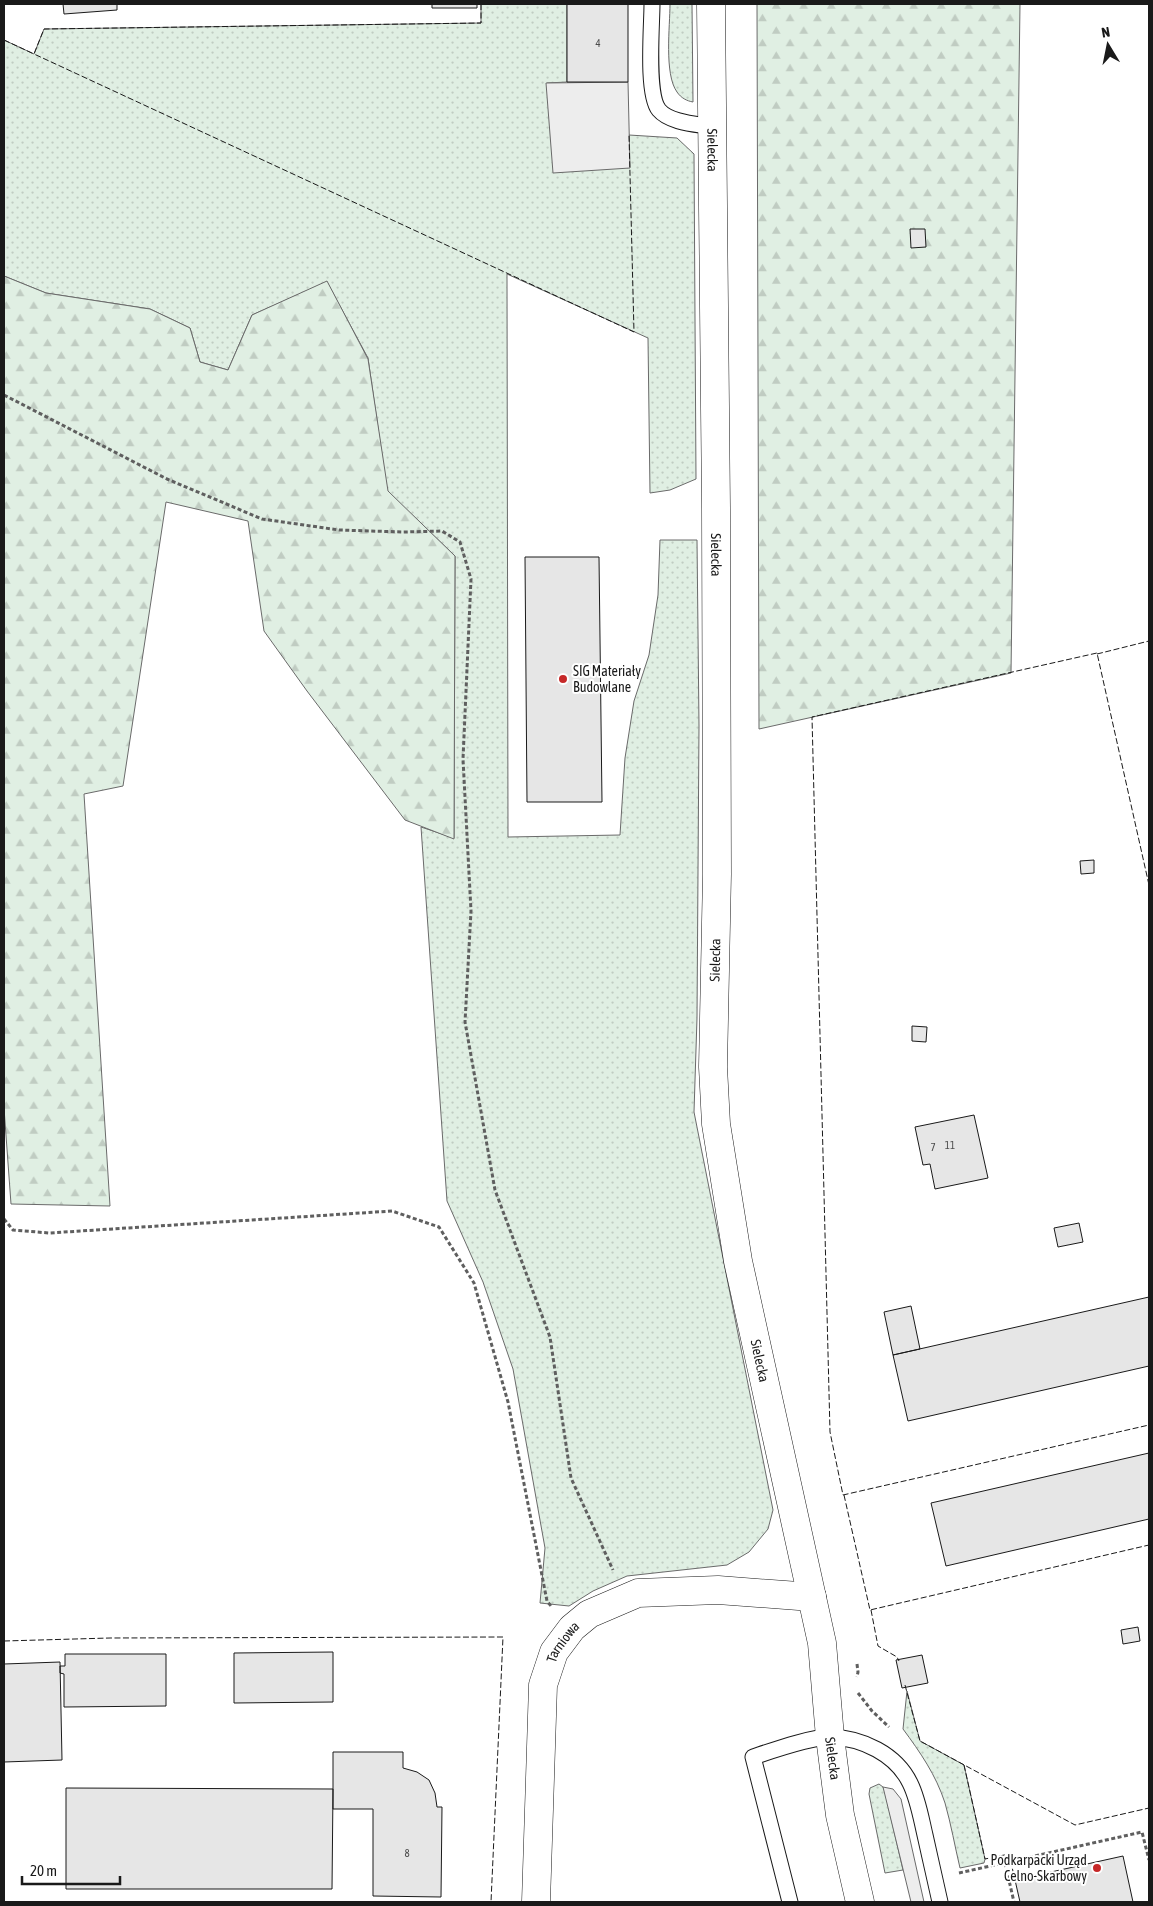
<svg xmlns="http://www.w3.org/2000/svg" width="1153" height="1906" font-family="'Asap Condensed',sans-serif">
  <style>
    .grass { fill: url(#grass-dots); stroke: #6a6a6a }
    .forest { fill: url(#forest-firs); stroke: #6a6a6a }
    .parking { fill: #ededed; stroke: #6a6a6a }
    .building { fill: #e6e6e6; stroke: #1a1a1a }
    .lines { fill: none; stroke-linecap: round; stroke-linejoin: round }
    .lane-casing { stroke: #1a1a1a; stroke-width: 17 }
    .street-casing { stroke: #1a1a1a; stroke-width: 29 }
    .secondary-casing { stroke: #1a1a1a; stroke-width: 29 }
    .path { stroke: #5f5f5f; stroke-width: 3; stroke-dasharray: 4 2.5; stroke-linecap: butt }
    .lane { stroke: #fff; stroke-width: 15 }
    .street { stroke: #fff; stroke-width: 28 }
    .secondary { stroke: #fff; stroke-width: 28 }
    .fence { stroke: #1a1a1a; stroke-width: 1; stroke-dasharray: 6 2.5; stroke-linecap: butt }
    .poi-dot { fill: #c62828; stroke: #fff; stroke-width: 2 }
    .labels { text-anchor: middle; stroke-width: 4; stroke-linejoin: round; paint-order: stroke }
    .number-label { font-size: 11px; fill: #4d4d4d }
    .street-label { font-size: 14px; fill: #1a1a1a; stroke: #fff }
    .poi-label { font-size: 14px; fill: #1a1a1a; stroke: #fff; text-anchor: start }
  </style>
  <defs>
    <pattern id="grass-dots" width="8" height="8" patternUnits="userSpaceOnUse" patternTransform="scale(1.25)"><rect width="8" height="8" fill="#e0efe3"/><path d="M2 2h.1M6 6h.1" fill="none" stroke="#c0ccc2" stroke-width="1.8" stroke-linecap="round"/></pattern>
    <pattern id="forest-firs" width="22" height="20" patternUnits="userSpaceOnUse" patternTransform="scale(1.25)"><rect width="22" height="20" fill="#e0efe3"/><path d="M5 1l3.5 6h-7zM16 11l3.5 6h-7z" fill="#c0ccc2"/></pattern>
  </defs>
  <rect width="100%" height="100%" fill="#fff"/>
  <path class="grass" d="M481,4H567V82L547,83L629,168V135L677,138L694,154L696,479L670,490L650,493L648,338L507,274L508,837L620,835L625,758L634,701L649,655L658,595L660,540H697L699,726L697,1018L694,1112L773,1510L768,1529L749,1552L727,1565L627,1576L593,1591L569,1606L540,1603L545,1548L513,1369L483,1282L447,1201L421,827L454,838L455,556L387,491L368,358L327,282L252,315L228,370L200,362L190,328L150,309L46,293L4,276V40L34,54L44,29L481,23Z
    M670,4H692L693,102C687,101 681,98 677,92C664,74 670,26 670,4Z
    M907,1691L920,1741L964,1765L985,1859L984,1863L960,1868C955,1847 951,1824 945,1803C936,1775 920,1752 903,1729Z
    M879,1784L883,1787L885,1792L903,1870L885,1873L869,1794L870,1788Z"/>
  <path class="forest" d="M757,4H1020L1011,673L759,729Z
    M4,276L46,293L150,309L190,328L200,362L228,370L252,315L327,281L368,359L388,491L455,556L454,839L405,820L307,691L264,631L248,521L166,502L123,786L84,794L110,1206L11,1204L4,1108Z"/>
  <path class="parking" d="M628,82L630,168L553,173L546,83Z
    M883,1787L893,1789L901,1799L924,1902H911Z"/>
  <path class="building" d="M63,4H117V10L64,14Z
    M432,4H477V8H432Z
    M567,4H628V82H567Z
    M910,229H925L926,247L911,248Z
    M525,557H599L602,802H527Z
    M1094,860V873L1081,874L1080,861Z
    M912,1026L927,1027L926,1042L912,1041Z
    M974,1115L988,1178L935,1189L930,1164L923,1165L915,1127Z
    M1079,1223L1083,1242L1058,1247L1054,1228Z
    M1149,1297V1366L908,1421L893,1355Z
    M911,1306L920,1349L893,1355L884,1312Z
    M1149,1453V1519L946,1566L931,1503Z
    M1138,1627L1140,1641L1123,1644L1121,1630Z
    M333,1652V1702L234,1703V1653Z
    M65,1654H166V1706L64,1707V1674L60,1673V1666H65Z
    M922,1655L928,1683L902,1688L896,1660Z
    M60,1662L62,1760L4,1762V1664Z
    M333,1752H403V1768L417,1772L429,1780L435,1793L437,1807H442L441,1897L373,1896V1809H333Z
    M66,1788L333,1789L332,1889H66Z
    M1123,1856L1133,1902H1020L1015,1880Z"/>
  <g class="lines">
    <g class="lane-casing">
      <path id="lane" d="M652,4C652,26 646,94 659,110C670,123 697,124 713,127
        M790,1902L753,1757C774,1750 810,1737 831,1737C862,1738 896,1754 910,1783C918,1799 921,1818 925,1835C930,1857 935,1880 940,1902"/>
    </g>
    <g class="street-casing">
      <g id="street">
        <path id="s1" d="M536,1902L543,1685L554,1652L572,1628L589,1614L638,1593L718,1590L812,1597"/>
      </g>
    </g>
    <g class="secondary-casing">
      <g id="secondary">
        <path id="s2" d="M711,4L716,508L717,874L713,1067L716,1124L738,1261L822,1643L830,1737L840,1815L860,1902"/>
      </g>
    </g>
    <path class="path" d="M4,395L167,479L262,519L339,530L403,532L442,531L460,542L471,579L463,759L471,911L465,1022L495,1190L550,1337L571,1478L613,1570
      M4,1219L13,1230L49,1233L392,1211L439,1227L474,1283L508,1402L547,1601L551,1606
      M857,1664L858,1672L857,1677
      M858,1693L872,1711L889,1727
      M1005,1863L1014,1902
      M959,1873L1142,1832L1149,1860"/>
    <use href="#lane" class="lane"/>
    <use href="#street" class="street"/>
    <use href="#secondary" class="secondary"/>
    <path class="fence" d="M481,4V23L44,29L34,54L634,332L629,135
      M4,40L34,54
      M1097,654L1149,641
      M1149,885L1097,653L812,717L830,1432L843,1495L1149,1425
      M844,1495L870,1610L1149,1545
      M871,1610L878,1646L897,1657L899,1661
      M4,1641L110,1638L503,1637L491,1902
      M905,1685L920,1741L1075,1825L1149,1808
      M964,1765L985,1859L1009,1854L1015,1880"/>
  </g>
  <g class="poi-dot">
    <circle cx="563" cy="679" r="5"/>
    <circle cx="1097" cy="1868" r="5"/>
  </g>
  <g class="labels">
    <g class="number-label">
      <text x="598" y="47">4</text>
      <text x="950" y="1149">11</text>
      <text x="933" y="1151">7</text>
      <text x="407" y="1857">8</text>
    </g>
    <g class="street-label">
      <text dy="5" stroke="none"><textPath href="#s2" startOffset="146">Sielecka</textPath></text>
      <text dy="5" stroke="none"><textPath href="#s2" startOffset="551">Sielecka</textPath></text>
      <text transform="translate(715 960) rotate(-89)" y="5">Sielecka</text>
      <text dy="5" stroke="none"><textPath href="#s2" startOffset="1361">Sielecka</textPath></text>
      <text dy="5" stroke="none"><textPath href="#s1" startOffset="265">Tarniowa</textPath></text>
      <text dy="5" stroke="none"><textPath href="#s2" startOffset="1766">Sielecka</textPath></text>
    </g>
    <g class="poi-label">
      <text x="573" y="676">SIG Materiały<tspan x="573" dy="16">Budowlane</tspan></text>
      <text x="1087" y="1865" text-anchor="end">Podkarpacki Urząd<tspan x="1087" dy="16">Celno-Skarbowy</tspan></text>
    </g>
  </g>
  <rect width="1153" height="1906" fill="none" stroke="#1a1a1a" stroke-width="10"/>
  <g transform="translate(1108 45) rotate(350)" stroke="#ffffff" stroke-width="4" paint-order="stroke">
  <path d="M0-4L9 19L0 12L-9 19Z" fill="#1a1a1a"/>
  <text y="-8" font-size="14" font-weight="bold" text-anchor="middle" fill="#1a1a1a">N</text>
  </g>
  <path d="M22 1876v8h98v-8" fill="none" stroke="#1a1a1a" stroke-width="2.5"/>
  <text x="30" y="1876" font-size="15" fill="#1a1a1a" stroke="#ffffff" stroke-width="4" paint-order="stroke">20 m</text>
</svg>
